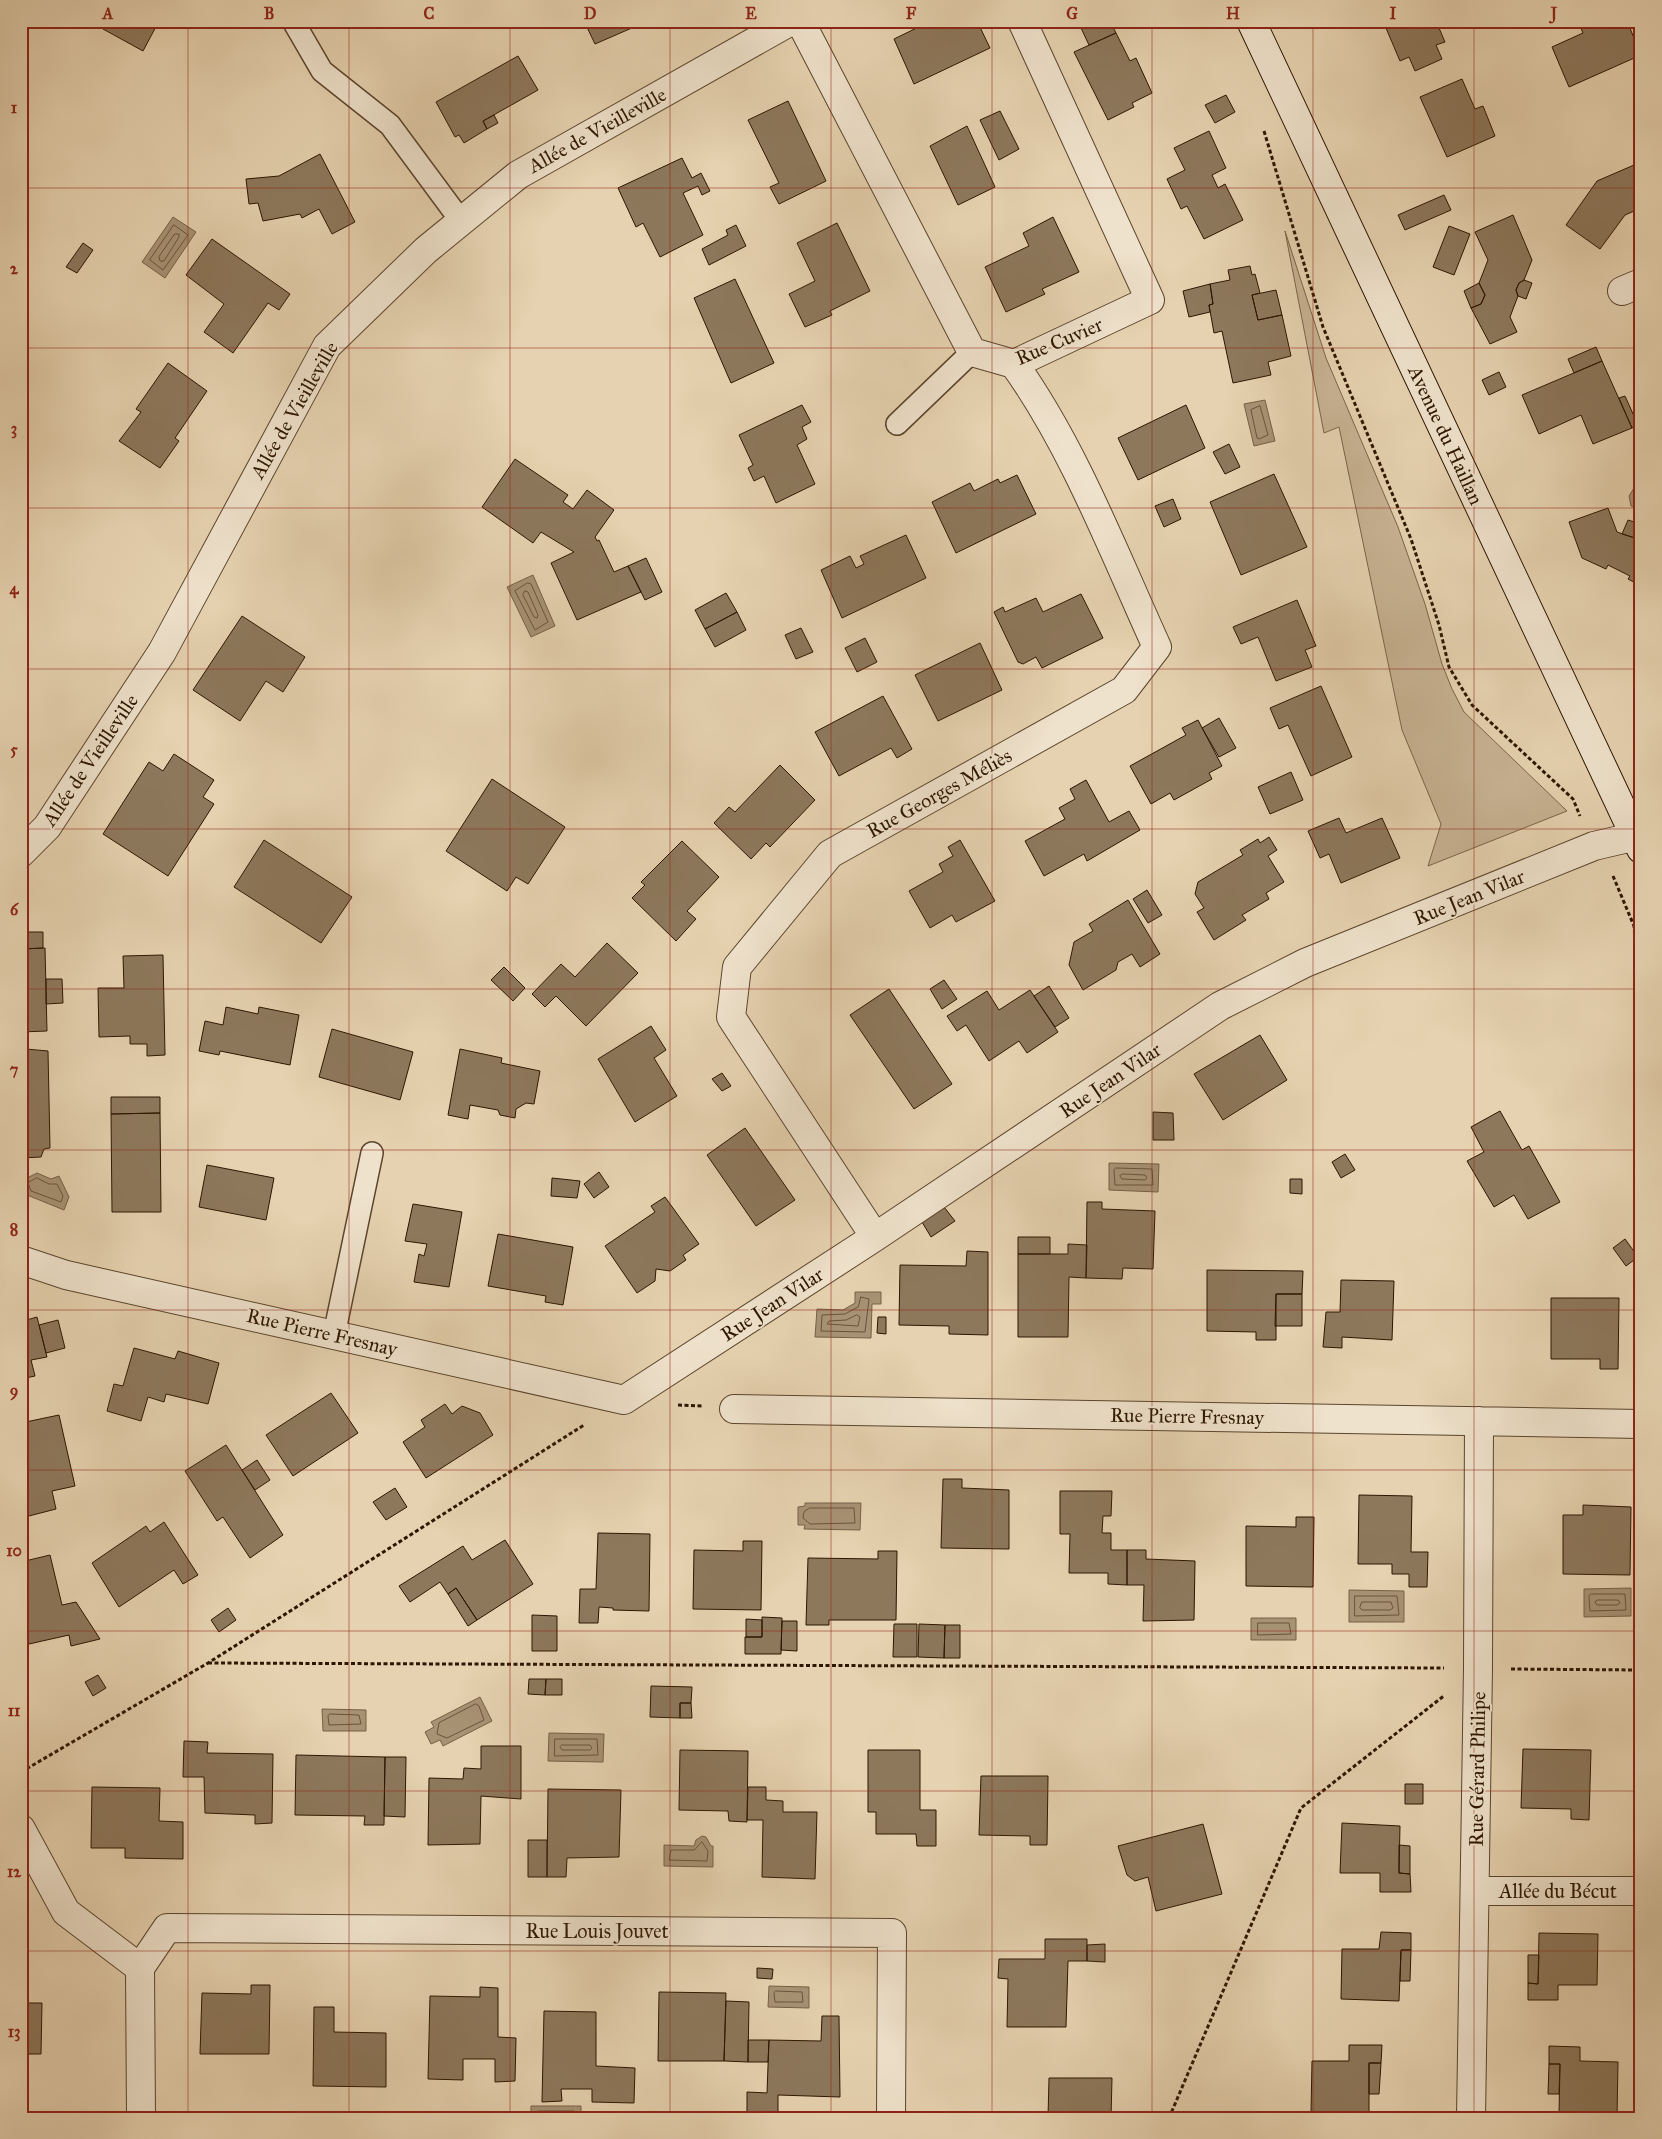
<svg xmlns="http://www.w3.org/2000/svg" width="1662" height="2139" font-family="'IM FELL Great Primer',serif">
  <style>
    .green { fill: #c7b292; stroke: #7a6449 }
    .water { fill: #a79274; stroke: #766046 }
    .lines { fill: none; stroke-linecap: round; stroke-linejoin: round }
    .shore { stroke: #6a543a; stroke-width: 1 }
    .building { fill: #8d785c; stroke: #2d1600 }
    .lane-casing { stroke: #5b452c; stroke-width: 24 }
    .street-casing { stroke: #5b452c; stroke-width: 30 }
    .secondary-casing { stroke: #2d1600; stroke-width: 30 }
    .path { stroke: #2d1600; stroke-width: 3; stroke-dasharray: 4 2.5; stroke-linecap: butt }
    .lane { stroke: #efe2cc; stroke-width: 21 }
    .street { stroke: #efe2cc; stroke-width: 28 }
    .secondary { stroke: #efe2cc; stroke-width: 28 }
    .grid { fill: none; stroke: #8f2418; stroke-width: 1; stroke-opacity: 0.55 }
    .labels { text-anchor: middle; stroke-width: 4; stroke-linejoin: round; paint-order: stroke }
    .street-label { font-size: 20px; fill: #2d1600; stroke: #efe2cc }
    .neatline { fill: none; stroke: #8f2418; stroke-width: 2 }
    .grid-label { font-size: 16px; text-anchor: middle; font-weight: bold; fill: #8f2418 }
  </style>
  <rect width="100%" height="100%" fill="#e6d2b0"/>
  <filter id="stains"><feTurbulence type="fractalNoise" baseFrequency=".004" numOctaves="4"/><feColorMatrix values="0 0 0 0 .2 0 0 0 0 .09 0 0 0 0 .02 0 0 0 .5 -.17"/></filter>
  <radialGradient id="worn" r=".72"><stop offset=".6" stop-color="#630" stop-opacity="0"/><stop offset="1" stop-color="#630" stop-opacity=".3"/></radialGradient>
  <path class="green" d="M1285,231L1326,358L1398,527L1425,604L1442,664L1452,689L1464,712L1567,811L1428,866L1441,824L1402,730L1339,427L1324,433Z"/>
  <path class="water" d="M173,217L196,232L165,278L142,262Z
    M1265,400L1275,441L1254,446L1244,404Z
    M1641,486V510L1631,506L1629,496L1634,488Z
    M533,575L555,626L531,637L507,587Z
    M1109,1163L1159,1164L1158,1192L1109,1190Z
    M37,1173L51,1179L59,1176L69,1197L64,1210L27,1195L21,1181Z
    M855,1292H881V1304H872L871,1338L815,1337L817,1309L843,1310L855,1303Z
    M805,1503H861L860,1530L804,1529L805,1525H798V1507L805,1506Z
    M1631,1588V1616L1584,1617V1589Z
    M1349,1590L1404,1591V1622H1349Z
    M1251,1618H1296V1640H1251Z
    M480,1697L492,1721L443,1746L440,1740L431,1744L425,1732L434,1727L431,1722Z
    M322,1709L366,1710V1731H323Z
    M549,1733L604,1734L603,1762L548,1761Z
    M702,1836L706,1837L711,1846H713V1867L664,1866V1845L694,1846L696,1840Z
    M769,1986L809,1987V2008L768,2007Z
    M531,2106H581V2118H531Z"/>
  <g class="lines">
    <path class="shore" d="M174,225L188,235L163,270L150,260Z
      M175,234H179V237L164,261H160L159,257Z
      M1260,406L1268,435L1259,439L1257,438L1251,410Z
      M528,583L531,584L548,622L535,630L515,591Z
      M525,591L528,592L538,615L537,618L534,617L523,595Z
      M1116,1168L1152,1169L1153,1185H1115L1114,1170Z
      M1123,1174L1145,1175L1147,1178L1145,1180L1122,1179L1120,1176Z
      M37,1178L49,1184H57L63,1196L61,1202L31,1191L28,1183Z
      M861,1297L869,1299L865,1332L821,1331L822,1315L845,1314L858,1307Z
      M857,1315L860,1317L858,1326L827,1324L829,1321L846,1320Z
      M810,1508H854L855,1523L810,1524L803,1518L804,1512Z
      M1591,1594H1625L1626,1610L1590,1611L1589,1596Z
      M1355,1596H1397L1399,1615L1355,1616Z
      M1598,1600H1618L1620,1603L1617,1605H1597L1595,1602Z
      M1362,1602H1391L1393,1608L1390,1610H1362L1360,1608Z
      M1258,1623H1289L1291,1634L1258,1635Z
      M476,1704L479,1706L484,1720L447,1738L437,1734L439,1723Z
      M330,1714L359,1715L361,1724L329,1725L328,1716Z
      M555,1739H597L598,1755L555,1756Z
      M562,1745H590L592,1748L590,1750H562L560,1747Z
      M702,1842L708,1851L707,1861L669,1860L671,1850H694Z
      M776,1991L802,1992L803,2002H775L774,1993Z
      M536,2118L538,2111H574L576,2118"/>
  </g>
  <path class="building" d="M108,21H159L143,51L103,29Z
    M584,21H648L595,44Z
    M931,21H977L990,48L914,84L894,39Z
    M1095,21H1110L1116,33L1089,45L1081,28Z
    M1383,21H1436L1445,42L1436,45L1442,59L1415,71L1409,57L1400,61Z
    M1591,21H1627L1641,55L1569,87L1552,47L1583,33L1580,26Z
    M1116,33L1130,61L1136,58L1152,93L1132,103L1134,107L1108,120L1074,52Z
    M518,56L538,90L483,121L487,129L464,143L459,135L455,137L436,102Z
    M1462,79L1475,109L1483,106L1495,136L1447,157L1420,97Z
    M1226,95L1235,112L1215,123L1205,105Z
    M788,101L826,181L779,204L770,187L779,183L748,120Z
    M1000,111L1019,149L999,160L980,120Z
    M494,115L498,123L487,129L483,121Z
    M967,126L995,187L958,205L930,146Z
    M1209,131L1226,168L1212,175L1218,188L1225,184L1243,220L1204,239L1187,206L1181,209L1167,179L1185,170L1174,148Z
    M320,154L355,222L332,234L319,209L302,218L300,214L263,221L258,203L249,204L246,179L279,176Z
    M682,158L692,178L701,173L710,191L702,195L698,186L683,193L703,235L660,257L643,223L636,227L618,188Z
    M1641,162V208L1625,215L1600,249L1566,225L1597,181Z
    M1444,195L1451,210L1405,230L1398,215Z
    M1513,215L1532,260L1524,280L1519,283L1516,290L1518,296L1510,317L1517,332L1490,344L1471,308L1481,304L1485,295L1479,283L1488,260L1475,232Z
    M1053,217L1079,272L1042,289L1045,294L1006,312L985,267L1029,246L1023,233Z
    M837,223L870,291L830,311L832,315L805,327L789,294L815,281L797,243Z
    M736,225L746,246L709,265L702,249L728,235L726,230Z
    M1449,226L1470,234L1454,275L1433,267Z
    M212,239L290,294L279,310L268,303L233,353L204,332L224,304L186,275Z
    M83,243L93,250L77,273L66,267Z
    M1250,266L1252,275L1255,274L1260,293L1252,295L1258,320L1282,315L1291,356L1268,362L1271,375L1233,383L1222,331L1214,333L1209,305L1213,304L1210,284L1230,280L1228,270Z
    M735,279L774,363L731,383L694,298Z
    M1524,280L1532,283L1526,299L1518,296L1516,290L1519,283Z
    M1479,283L1485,295L1481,304L1471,308L1464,291Z
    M1210,284L1213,304L1209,305L1210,312L1189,317L1183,291Z
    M1276,290L1282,315L1258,320L1252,295Z
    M1596,347L1602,361L1574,373L1568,359Z
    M1602,361L1632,428L1593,444L1581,415L1539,434L1522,395Z
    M168,363L207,391L175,438L179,441L160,468L119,441L141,412L136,409Z
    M1499,372L1506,387L1489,395L1482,380Z
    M1625,396L1638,425L1632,428L1619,398Z
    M802,405L811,422L802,427L807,439L797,445L815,484L776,503L764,476L754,481L748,468L753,465L739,435Z
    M1186,405L1205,448L1138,480L1118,438Z
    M1229,444L1240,467L1225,474L1213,452Z
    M515,459L568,495L563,502L573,509L587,490L614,510L595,537L597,541L599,540L614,572L628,566L641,592L577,620L551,563L574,552L541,532L533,543L482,507Z
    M1274,474L1307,547L1241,575L1210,502Z
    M1017,475L1036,514L956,553L932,502L970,483L974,491L998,479L1000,483Z
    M1173,499L1181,519L1164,527L1155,506Z
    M1608,508L1617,532L1641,540V586L1628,579L1630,576L1608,565L1606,569L1582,558L1569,522Z
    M1628,520L1641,524V540L1622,534Z
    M906,535L926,578L842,618L821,570L850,556L856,568L864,564L860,556Z
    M646,558L662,592L645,600L628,566Z
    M726,593L737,612L705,629L695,610Z
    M1081,594L1103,638L1042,668L1036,657L1023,664L1018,662L994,612L1003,607L1005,612L1036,598L1043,612Z
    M1297,600L1316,646L1305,650L1312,667L1276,681L1258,637L1241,644L1233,627Z
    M737,612L746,630L715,647L705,629Z
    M242,616L305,657L283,692L266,681L240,721L193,690Z
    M801,628L813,652L796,659L785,635Z
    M865,638L877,662L857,672L845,648Z
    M980,643L1002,690L938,721L915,675Z
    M1321,686L1352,757L1311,776L1288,725L1279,729L1270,708Z
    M883,696L912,749L897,758L891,748L839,776L815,732Z
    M1219,718L1236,748L1219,757L1202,728Z
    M1198,720L1222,766L1209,773L1212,779L1174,800L1170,793L1151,804L1130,766L1186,735L1182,728Z
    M174,754L214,780L203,797L214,804L168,876L103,834L149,762L163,771Z
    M780,765L815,800L770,847L766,843L751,859L714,823L729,807L735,812Z
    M1291,772L1303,800L1270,814L1258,787Z
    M492,779L565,827L528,884L516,877L507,891L446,851Z
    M1086,780L1109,822L1129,811L1140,830L1087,861L1084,854L1044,876L1025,841L1065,819L1059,808L1075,799L1070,789Z
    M1339,818L1346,833L1382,818L1400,858L1341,883L1329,854L1320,858L1308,831Z
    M1269,837L1277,850L1268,856L1284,882L1266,893L1269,899L1242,915L1246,920L1214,940L1197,912L1204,908L1195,894L1198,882L1243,855L1240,850L1258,839L1260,843Z
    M264,840L352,897L321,943L234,887Z
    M960,840L995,901L956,922L952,915L930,928L909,891L943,872L939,864L953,856L948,847Z
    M682,841L719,877L687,911L696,919L676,941L632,898L645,885L641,882Z
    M1147,890L1162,915L1148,923L1133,899Z
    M1128,900L1160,954L1140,967L1132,954L1118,962L1116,970L1083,990L1069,965L1074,942L1093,931L1089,924Z
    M21,932H43V948L21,949Z
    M607,943L638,973L586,1026L556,996L545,1007L532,994L561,964L575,977Z
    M45,948L47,1031L21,1032V949Z
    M163,955L165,1055L147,1056V1044H130V1036L99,1037L98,988H124L123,956Z
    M504,967L525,988L513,1001L491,980Z
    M46,979H62L63,1003L46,1004Z
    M944,980L957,999L942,1009L930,989Z
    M1049,986L1069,1018L1055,1027L1034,996Z
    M889,989L952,1084L914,1109L850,1015Z
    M1030,990L1058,1032L1027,1053L1019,1041L989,1061L966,1025L957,1031L947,1016L987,991L999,1010Z
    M226,1007L258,1014L259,1007L299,1015L290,1065L220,1051L219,1055L199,1051L205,1021L223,1025Z
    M651,1026L666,1050L654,1058L677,1096L635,1122L598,1059Z
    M332,1029L413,1052L400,1100L319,1077Z
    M1260,1035L1287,1080L1223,1120L1194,1074Z
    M26,1049L48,1051L50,1148L44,1149L41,1157L21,1158V1050Z
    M460,1049L502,1058L501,1063L540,1071L534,1104L526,1103L516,1109L515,1118L500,1115L498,1110L470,1105L468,1119L448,1115Z
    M722,1073L731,1086L722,1091L712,1079Z
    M111,1097H160V1113L111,1114Z
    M1500,1111L1522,1150L1529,1146L1560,1202L1528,1219L1514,1195L1494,1207L1467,1161L1484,1152L1471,1127Z
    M1153,1112L1173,1113L1174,1140H1153Z
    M160,1113L161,1212H112L111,1114Z
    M745,1128L795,1200L756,1226L707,1155Z
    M1345,1154L1355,1170L1341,1178L1332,1162Z
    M207,1165L274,1178L266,1220L199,1207Z
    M599,1172L609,1187L594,1198L584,1184Z
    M552,1178L580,1181L577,1198L551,1196Z
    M1290,1179H1302V1194L1290,1193Z
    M665,1197L699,1244L683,1255L686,1260L670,1271L656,1269L655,1281L637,1293L605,1246L655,1212L651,1206Z
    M1087,1202H1102V1209L1155,1211L1153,1269L1123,1268L1122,1279L1086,1278Z
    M413,1204L462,1212L449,1287L414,1282L419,1254L424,1256L427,1244L405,1241Z
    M944,1207L955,1221L931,1237L922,1222Z
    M498,1234L573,1247L563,1305L545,1302L546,1296L488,1286Z
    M1018,1237H1050V1254H1018Z
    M1625,1239L1638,1257L1626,1266L1613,1248Z
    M1068,1244L1087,1245L1086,1278L1069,1277L1068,1337H1018V1254H1068Z
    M967,1251L988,1252V1335L949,1334V1326L899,1325L900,1265L966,1266Z
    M1207,1270L1303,1271L1302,1294H1276V1340H1256V1332L1207,1331Z
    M1341,1280L1394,1281L1392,1340L1342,1337V1348L1323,1347L1326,1312H1340Z
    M1276,1294H1302V1326H1275Z
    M1551,1298H1619L1618,1369H1600V1359H1551Z
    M22,1317L23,1321L37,1317L47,1357L31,1360L35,1376L21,1379Z
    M878,1317H886V1334L877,1333Z
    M58,1320L65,1348L46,1353L39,1325Z
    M134,1348L175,1359L178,1351L219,1363L208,1404L166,1394L164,1402L148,1397L141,1421L107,1411L114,1384L123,1386Z
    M331,1393L358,1433L293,1476L266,1435Z
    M445,1404L452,1414L462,1406L480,1413L493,1435L426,1478L403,1442L425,1427L421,1420Z
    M59,1415L75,1486L52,1491L56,1509L25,1517L21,1500V1473L27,1472L24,1458L21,1459V1423Z
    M226,1445L283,1535L250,1558L223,1517L217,1521L185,1471Z
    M257,1460L270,1480L255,1490L242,1470Z
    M943,1479H962V1488L1009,1490V1549L941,1548Z
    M395,1488L407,1507L386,1520L373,1502Z
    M1060,1491H1112L1111,1516H1103L1102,1533H1111V1550H1127V1585L1108,1584V1573H1069L1070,1534H1060Z
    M1359,1495L1412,1496L1411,1552H1428L1427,1587H1409V1574H1392V1564H1358Z
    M1583,1505L1631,1507L1630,1575L1563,1574V1515H1583Z
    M1296,1517H1314L1313,1587L1246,1586V1526L1296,1527Z
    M164,1522L198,1575L183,1584L174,1570L119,1607L92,1563L146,1526L150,1532Z
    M598,1533L650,1534L649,1611L613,1610V1608L599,1607L598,1623H579L580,1589H596Z
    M505,1540L533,1584L477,1620L456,1588L448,1594L440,1582L410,1602L399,1586L463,1546L472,1560Z
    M743,1541H762L761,1610L693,1609L694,1550L743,1551Z
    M1127,1550H1146V1559L1195,1561L1194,1620L1143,1621L1144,1585H1127Z
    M878,1551H897L896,1620H829V1625H806L808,1558L878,1559Z
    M50,1555L62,1605L76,1602L100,1639L71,1646L69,1635L29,1644L21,1610V1562Z
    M456,1588L477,1620L468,1626L448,1594Z
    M228,1608L236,1620L219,1632L211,1620Z
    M532,1615L557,1616V1651H532Z
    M762,1617L782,1618L781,1654H745V1637H762Z
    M746,1619L762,1620V1637H746Z
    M782,1621H797V1651L781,1650Z
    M894,1624H917V1657H893Z
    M919,1624L945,1625L944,1658L918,1657Z
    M945,1625H960V1658H944Z
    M98,1675L106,1688L93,1696L85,1682Z
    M529,1679H546L545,1695L528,1694Z
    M546,1679H562V1695H545Z
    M651,1686L692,1687L691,1703H680V1718L650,1717Z
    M680,1703H691L692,1718H680Z
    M184,1741L208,1742L207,1753L273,1754L272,1823L255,1824V1815L205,1813L204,1777H183Z
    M481,1746H521V1799L481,1796L480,1844L428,1845L429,1778L463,1779L464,1768L481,1769Z
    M1523,1749L1591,1750L1589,1820L1571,1819V1809L1521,1808Z
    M680,1750L748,1751L747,1822L729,1821L728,1811L679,1810Z
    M868,1750H920V1810H936V1846H917L916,1834H876V1812H868Z
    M296,1755L385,1757L384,1825H364L365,1816L295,1815Z
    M385,1757H406L405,1817L384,1816Z
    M1635,1767H1641V1828H1634Z
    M981,1776H1048L1047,1845H1030V1836L979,1835Z
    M1405,1784H1423V1804H1405Z
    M92,1787L160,1788L159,1821L183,1822V1859L125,1858V1848H91Z
    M748,1787H766V1800L783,1801V1812H817L815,1879L762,1877L763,1820H747Z
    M548,1789L621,1790L619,1857L567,1858L566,1877H547Z
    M1342,1823L1400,1826L1399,1873L1410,1874L1411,1892H1380V1873H1340Z
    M1203,1824L1222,1894L1156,1911L1148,1877L1135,1881L1127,1875L1118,1846Z
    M528,1840H547V1877H528Z
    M1399,1845L1410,1846V1874L1399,1873Z
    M1381,1932L1411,1933V1950H1401L1399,2001L1341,1999L1342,1949H1379Z
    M1539,1933L1598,1934L1597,1985H1558V2000H1528V1983L1538,1984Z
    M1045,1939H1087V1961H1068L1066,2027H1007L1008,1979L998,1978L999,1959H1045Z
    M1105,1944V1962L1087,1961V1945Z
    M1401,1950H1411L1410,1981H1400Z
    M1528,1955H1539L1538,1984L1528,1983Z
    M757,1968L773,1969L772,1979L757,1978Z
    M251,1985H270L269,2054H200L202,1993L251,1994Z
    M480,1987L498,1988V2037L516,2038L515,2081L495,2082V2059H463V2080L428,2079L430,1996L480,1997Z
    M659,1992L726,1993L724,2061H658Z
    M726,2001L749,2002L748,2062L724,2061Z
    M21,2003H42L41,2054H21Z
    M314,2007H334V2032L386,2033V2087L313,2086Z
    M544,2011L596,2012V2066L635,2068L634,2103L592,2102V2089H561L562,2101L542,2102Z
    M822,2016H839L840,2097L778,2095V2118H747V2092L767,2093L769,2040L821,2041Z
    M748,2040H769L768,2062H748Z
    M1349,2045H1382L1381,2063H1369V2113H1311L1312,2061H1349Z
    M1549,2046L1580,2047V2061L1618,2062L1617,2117L1559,2115L1560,2064H1549Z
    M1369,2063H1381L1379,2094H1369Z
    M1549,2064H1560L1559,2094H1548Z
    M1049,2078H1112L1111,2118H1048Z"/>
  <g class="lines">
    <g class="lane-casing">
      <path id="lane" d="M293,21L322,71L390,125L461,221
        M897,424L972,352
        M334,1335L372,1153"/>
    </g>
    <g class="street-casing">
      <path id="street" d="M800,21L972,352L1014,364L1150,300L1022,21
        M1622,291L1641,283
        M21,853L47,827L162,652L327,346L426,250L518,175L791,21
        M875,1237L731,1017L737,967L830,854L1124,690L1157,647C1114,553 1074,448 1014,364
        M21,1260L66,1275L624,1400L875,1237L1220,1006L1305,963L1594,846L1641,835
        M734,1409L1641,1424
        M21,1829L66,1912L140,1968
        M1475,1891H1641
        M140,1968L167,1928L892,1933L891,2118
        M140,1968L141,2118
        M1471,2118L1478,1668L1479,1421"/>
    </g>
    <g class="secondary-casing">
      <path id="secondary" d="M1251,21L1641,849"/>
    </g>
    <path class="path" d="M1264,131L1323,327L1411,539L1439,625L1449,667L1472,705L1573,799L1580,816
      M1613,876L1634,926L1636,951L1641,975
      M678,1405L702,1406
      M208,1663L1444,1668
      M1511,1669L1641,1670
      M21,1772L208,1663L584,1425
      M1169,2118L1301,1808L1445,1695"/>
    <use href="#lane" class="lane"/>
    <use href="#street" class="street"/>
    <use href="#secondary" class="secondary"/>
  </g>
  <path class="grid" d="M188,21V2118M349,21V2118M510,21V2118M670,21V2118M831,21V2118M992,21V2118M1152,21V2118M1313,21V2118M1474,21V2118M21,188H1641M21,348H1641M21,508H1641M21,669H1641M21,829H1641M21,989H1641M21,1150H1641M21,1310H1641M21,1470H1641M21,1631H1641M21,1791H1641M21,1951H1641"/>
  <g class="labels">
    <g class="street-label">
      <text transform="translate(597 130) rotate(-29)" y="7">Allée de Vieilleville</text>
      <text transform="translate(1059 341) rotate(-23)" y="7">Rue Cuvier</text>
      <text transform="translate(294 410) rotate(-60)" y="7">Allée de Vieilleville</text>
      <text transform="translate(1446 435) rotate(65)" y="7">Avenue du Haillan</text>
      <text transform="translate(90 760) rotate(-56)" y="7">Allée de Vieilleville</text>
      <text transform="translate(939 793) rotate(-29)" y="7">Rue Georges Méliès</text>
      <text transform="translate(1469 897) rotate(-22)" y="7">Rue Jean Vilar</text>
      <text transform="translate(1110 1080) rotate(-34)" y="7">Rue Jean Vilar</text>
      <text transform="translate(772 1304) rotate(-33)" y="7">Rue Jean Vilar</text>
      <text transform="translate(322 1332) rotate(13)" y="7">Rue Pierre Fresnay</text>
      <text transform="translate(1187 1416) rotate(1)" y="7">Rue Pierre Fresnay</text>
      <text transform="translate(1477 1769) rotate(-89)" y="7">Rue Gérard Philipe</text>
      <text x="1558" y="1898">Allée du Bécut</text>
      <text x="597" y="1938">Rue Louis Jouvet</text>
    </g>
  </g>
  <rect width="1662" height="2139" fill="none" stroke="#e6d2b0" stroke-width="55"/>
  <rect x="28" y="28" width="1606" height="2084" class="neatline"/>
  <g class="grid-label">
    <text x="108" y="19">A</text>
    <text x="269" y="19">B</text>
    <text x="429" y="19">C</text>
    <text x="590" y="19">D</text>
    <text x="751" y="19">E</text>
    <text x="911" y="19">F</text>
    <text x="1072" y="19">G</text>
    <text x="1233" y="19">H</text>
    <text x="1393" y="19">I</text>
    <text x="1554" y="19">J</text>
    <text x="14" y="113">1</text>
    <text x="14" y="274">2</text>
    <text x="14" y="434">3</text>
    <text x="14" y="594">4</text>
    <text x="14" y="755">5</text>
    <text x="14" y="915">6</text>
    <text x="14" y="1075">7</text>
    <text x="14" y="1235">8</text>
    <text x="14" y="1396">9</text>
    <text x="14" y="1556">10</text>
    <text x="14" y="1716">11</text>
    <text x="14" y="1877">12</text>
    <text x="14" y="2037">13</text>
  </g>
  <rect width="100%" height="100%" filter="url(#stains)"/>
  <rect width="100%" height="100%" fill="url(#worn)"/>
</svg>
